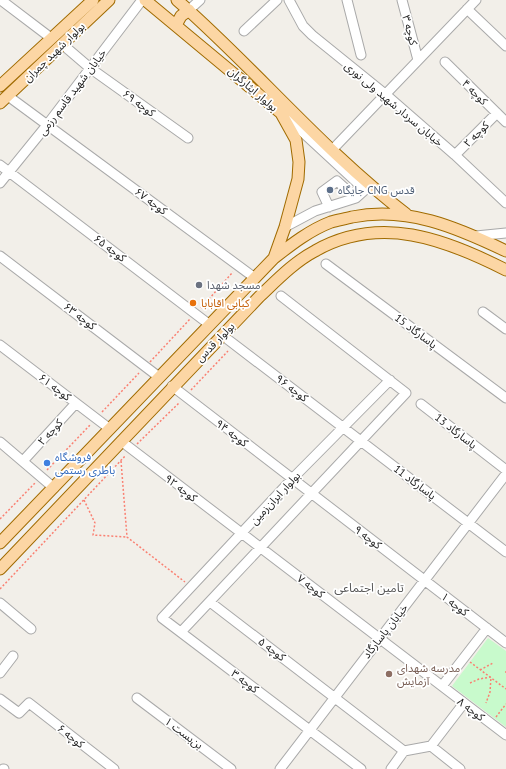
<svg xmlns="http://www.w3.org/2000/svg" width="506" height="769" font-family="'PT Sans','Noto Sans Arabic',sans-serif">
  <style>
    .park { fill: #c8facc }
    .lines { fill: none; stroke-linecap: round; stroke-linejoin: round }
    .minor-casing { stroke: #a9a9a9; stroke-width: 11 }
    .major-casing { stroke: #a06b00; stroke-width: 13 }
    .path { stroke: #fa8072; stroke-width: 1.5; stroke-dasharray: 2 2; stroke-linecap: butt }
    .minor { stroke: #fff; stroke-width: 9 }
    .major { stroke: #fcd6a4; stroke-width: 11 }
    .service-dot { fill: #5c6f8a; stroke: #fff; stroke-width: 1.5 }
    .worship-dot { fill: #6b7280; stroke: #fff; stroke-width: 1.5 }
    .food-dot { fill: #e8710a; stroke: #fff; stroke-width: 1.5 }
    .shop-dot { fill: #3f7fe0; stroke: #fff; stroke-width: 1.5 }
    .education-dot { fill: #8d6e63; stroke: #fff; stroke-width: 1.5 }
    .labels { text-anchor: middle; stroke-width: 3.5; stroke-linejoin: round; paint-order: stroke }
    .street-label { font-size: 11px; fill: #222; stroke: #fff }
    .service-label { font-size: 11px; fill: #4e5e75; stroke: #fff; text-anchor: start }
    .worship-label { font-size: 11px; fill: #5b616d; stroke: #fff; text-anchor: start }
    .food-label { font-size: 11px; fill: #c56008; stroke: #fff; text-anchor: start }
    .shop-label { font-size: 11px; fill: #366cbe; stroke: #fff; text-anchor: start }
    .education-label { font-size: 11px; fill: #785e54; stroke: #fff; text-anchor: start }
    .neighbourhood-label { font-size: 12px; fill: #555; stroke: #fff }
  </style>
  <rect width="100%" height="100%" fill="#f2efe9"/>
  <path class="park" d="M488,638L506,651V727L452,686Z"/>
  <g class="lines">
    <g class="minor-casing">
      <path id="minor" d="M1,0L51,38
        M289,0L303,26L312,35L385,94L455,155L506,203
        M347,0L361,55
        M402,0L418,60
        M467,9L506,46
        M189,10L200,0
        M244,31L277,0
        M62,44L90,68L188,138
        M445,62L506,122
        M8,96L255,278
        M285,116L365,190L356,198L315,211L285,227
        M332,150L476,0
        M455,155L497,113
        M0,165L210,325
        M0,183L47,125L142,0
        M329,207L322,192L337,181L356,198
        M476,236L506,233
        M0,256L159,377
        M326,264L506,398
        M483,312L506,329
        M222,335L506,552
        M0,345L110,429
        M172,386L506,643
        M421,404L506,470
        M121,441L506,735
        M0,442L54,488
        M23,461L76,403
        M210,602L404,751L431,746L460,769
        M0,603L31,629
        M181,632L406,393L281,296
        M0,673L13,656
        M442,686L487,628
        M137,698L231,769
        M0,699L19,713L29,703L114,769
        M431,746L464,703
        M3,769H4
        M280,769L506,474
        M361,769L162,618L292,479L390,380
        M391,769L404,751"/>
    </g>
    <g class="major-casing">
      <path id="major" d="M145,0L281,113L296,140L299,162L298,179L285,227L274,258
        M177,0C256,69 323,151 406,214
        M176,25L181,16L189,10
        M0,86L93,0
        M0,103L109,0
        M0,543L274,258C292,244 310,230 331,222C337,220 345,219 352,217C407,206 456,227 506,251
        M0,569L259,297C276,281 294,262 315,251C380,214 445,239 506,270"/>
    </g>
    <path class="path" d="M201,308L233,272
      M150,362L190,319
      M191,390L228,351
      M102,412L139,373
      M137,444L180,402
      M121,461L127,537L185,582
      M47,470L91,424
      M84,500L95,523L93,535L127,537
      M0,519L36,482
      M0,589L126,455
      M470,662L506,689
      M480,670L493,663
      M506,671V674
      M470,683L479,679L491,677L490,692L486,703
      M496,717L506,704"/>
    <use href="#minor" class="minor"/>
    <use href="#major" class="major"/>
  </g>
  <circle class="service-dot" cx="330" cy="190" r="4"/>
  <circle class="worship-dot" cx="199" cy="285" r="4"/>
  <circle class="food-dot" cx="193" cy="303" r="4"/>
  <circle class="shop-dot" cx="47" cy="463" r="4"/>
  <circle class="education-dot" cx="389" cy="674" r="4"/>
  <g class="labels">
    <g class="street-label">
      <text transform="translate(410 30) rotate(75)" y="4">کوچه ۳</text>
      <text transform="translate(54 52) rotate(-44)" y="4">بولوار شهید چمران</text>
      <text transform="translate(253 89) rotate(41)" y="4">بولوار ایثارگران</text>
      <text transform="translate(72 92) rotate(-53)" y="4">خیابان شهید قاسم رزمی</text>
      <text transform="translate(475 92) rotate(45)" y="4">کوچه ۴</text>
      <text transform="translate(139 103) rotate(36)" y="4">کوچه ۶۹</text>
      <text transform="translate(394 104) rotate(40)" y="4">خیابان سردار شهید ولی نوری</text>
      <text transform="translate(476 134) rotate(-45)" y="4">کوچه ۲</text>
      <text transform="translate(151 201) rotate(36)" y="4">کوچه ۶۷</text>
      <text transform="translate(110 248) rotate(37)" y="4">کوچه ۶۵</text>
      <text transform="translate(80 316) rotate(37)" y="4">کوچه ۶۳</text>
      <text transform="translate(416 331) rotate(37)" y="4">پاسارگاد 15</text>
      <text transform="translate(215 342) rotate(-46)" y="4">بولوار قدس</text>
      <text transform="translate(55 387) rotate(37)" y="4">کوچه ۶۱</text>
      <text transform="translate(292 388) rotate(37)" y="4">کوچه ۹۶</text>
      <text transform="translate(456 431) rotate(38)" y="4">پاسارگاد 13</text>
      <text transform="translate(50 432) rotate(-47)" y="4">کوچه ۲</text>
      <text transform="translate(232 433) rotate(37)" y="4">کوچه ۹۴</text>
      <text transform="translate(415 482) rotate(37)" y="4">پاسارگاد 11</text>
      <text transform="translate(181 488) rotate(37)" y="4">کوچه ۹۲</text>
      <text transform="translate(275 498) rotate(-47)" y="4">بولوار ایران‌زمین</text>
      <text transform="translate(368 537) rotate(37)" y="4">کوچه ۹</text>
      <text transform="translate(311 586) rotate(37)" y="4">کوچه ۷</text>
      <text transform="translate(455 604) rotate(37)" y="4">کوچه ۱</text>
      <text transform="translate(385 631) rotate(-52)" y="4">خیابان پاسارگاد</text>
      <text transform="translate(272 649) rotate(37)" y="4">کوچه ۵</text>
      <text transform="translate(245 681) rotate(37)" y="4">کوچه ۳</text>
      <text transform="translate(471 709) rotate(37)" y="4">کوچه ۸</text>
      <text transform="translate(184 733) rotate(37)" y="4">بن‌بست ۱</text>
      <text transform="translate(71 736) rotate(38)" y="4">کوچه ۶</text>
    </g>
    <g class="service-label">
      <text x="338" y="194">جایگاه CNG قدس</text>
    </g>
    <g class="worship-label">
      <text x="207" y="289">مسجد شهدا</text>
    </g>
    <g class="food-label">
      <text x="201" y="307">کبابی اقابابا</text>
    </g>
    <g class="shop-label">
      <text x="55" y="461">فروشگاه<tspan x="55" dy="13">باطری رستمی</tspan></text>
    </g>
    <g class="education-label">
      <text x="397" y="672">مدرسه شهدای<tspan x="397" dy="13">آزمایش</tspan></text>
    </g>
    <g class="neighbourhood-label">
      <text x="369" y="592">تامین اجتماعی</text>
    </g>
  </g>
</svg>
